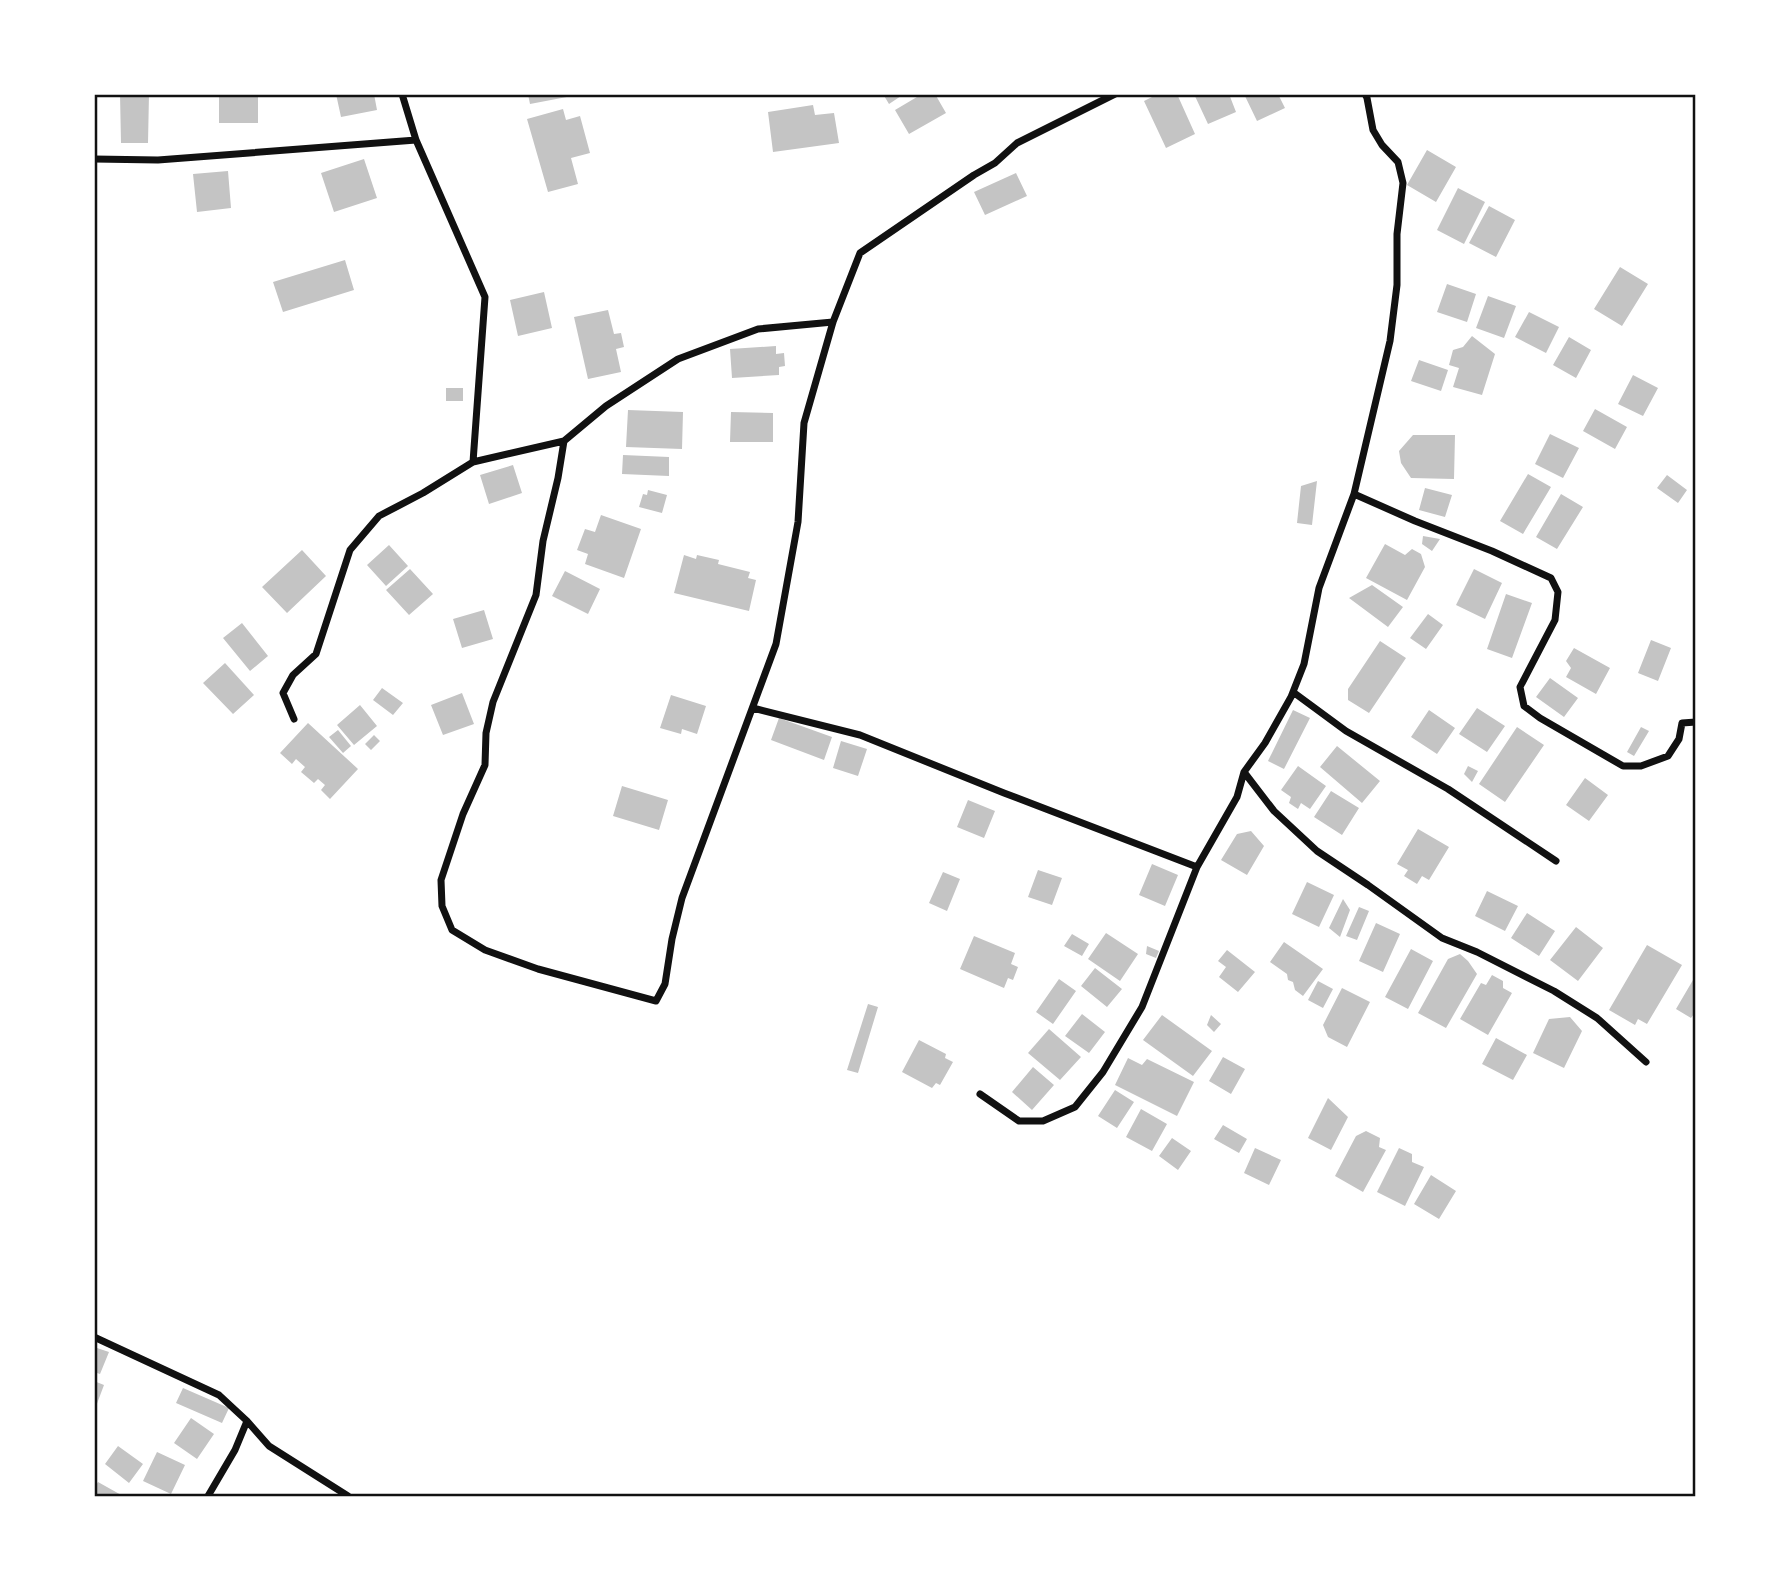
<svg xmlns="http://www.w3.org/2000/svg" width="1790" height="1591" font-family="'Fira Sans Condensed',sans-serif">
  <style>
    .building { fill: #c4c4c4 }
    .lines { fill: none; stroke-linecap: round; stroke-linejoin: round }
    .minor { stroke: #111; stroke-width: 7 }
    .neatline { fill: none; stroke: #111; stroke-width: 2.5 }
  </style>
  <rect width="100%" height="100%" fill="#fff"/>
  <path class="building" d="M120,94H149L148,143H121Z
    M219,94H258V123H219Z
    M336,94H374L377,110L341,117Z
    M528,94H572V96L530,104Z
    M883,94H904L889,104Z
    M922,94H935L946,113L909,134L895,110Z
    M1158,94H1177L1195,134L1166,148L1144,101Z
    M1194,94H1229L1236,112L1208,124Z
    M1244,94H1278L1285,108L1257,121Z
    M813,105L815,115L834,113L839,143L773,152L768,112Z
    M563,109L566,120L580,116L590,153L571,158L578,184L548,192L527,119Z
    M1427,150L1456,167L1436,202L1407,185Z
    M364,159L377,198L334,212L321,173Z
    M228,171L231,208L197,212L193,174Z
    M1016,173L1027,196L985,215L974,192Z
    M1458,188L1485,202L1464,244L1437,230Z
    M1489,206L1515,220L1496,257L1469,243Z
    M345,260L354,290L283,312L273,282Z
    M1620,267L1648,284L1622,326L1594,309Z
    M1447,284L1476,294L1467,322L1437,312Z
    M544,292L552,328L518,336L510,300Z
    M1488,296L1516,306L1504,338L1476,328Z
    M608,310L614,334L621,333L624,347L616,349L621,372L588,379L574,317Z
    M1529,312L1559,327L1546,353L1515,337Z
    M1472,336L1495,354L1482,395L1453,387L1459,368L1449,365L1453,350L1463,347Z
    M1569,337L1591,350L1576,378L1553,365Z
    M776,346V354L784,353L785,366L779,367V375L732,378L730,349Z
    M1419,360L1448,370L1441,391L1411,381Z
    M1633,375L1658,388L1643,416L1618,404Z
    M446,388H463V401H446Z
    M1595,409L1627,427L1615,449L1583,431Z
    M628,410L683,412L682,449L626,447Z
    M731,412L773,413V442H730Z
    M1550,434L1579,448L1563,478L1535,464Z
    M1413,435H1455L1454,479L1411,478L1401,463L1399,451Z
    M623,455L669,457V476L622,474Z
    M513,465L522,493L489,504L480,475Z
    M1528,474L1551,487L1523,534L1500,521Z
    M1667,475L1687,490L1678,503L1657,488Z
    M1317,481L1312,525L1297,523L1301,486Z
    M1425,488L1452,495L1445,517L1419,510Z
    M648,490L667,495L662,513L639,507L643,494L647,495Z
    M1561,494L1583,507L1557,549L1536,537Z
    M601,515L641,529L624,578L585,564L588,554L577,550L585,529L595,532Z
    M1423,536L1440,539L1432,551L1422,544Z
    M1385,544L1405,555L1412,549L1421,554L1425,567L1407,600L1366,578Z
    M389,545L408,566L386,586L367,565Z
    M302,550L326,576L287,613L262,587Z
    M684,555L696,559L697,555L719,560L718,564L750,572L748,578L756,580L749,611L674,593Z
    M410,569L433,594L409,615L386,590Z
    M1474,569L1502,583L1485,619L1456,605Z
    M565,571L600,589L588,614L552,596Z
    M1372,585L1403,607L1388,627L1349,598Z
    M1506,594L1532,603L1512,658L1487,649Z
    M484,610L493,639L462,648L453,619Z
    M1428,614L1443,625L1426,649L1410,638Z
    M242,623L268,656L250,671L223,638Z
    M1651,640L1671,648L1658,681L1638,673Z
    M1380,641L1406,658L1369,713L1348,700V689Z
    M1574,648L1610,668L1596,694L1566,677L1571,668L1566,661Z
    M225,663L254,695L233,714L203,683Z
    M1550,678L1578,698L1564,717L1536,697Z
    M382,688L403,703L393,715L373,700Z
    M462,693L474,724L443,735L431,705Z
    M671,695L706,706L697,734L682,729L681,734L660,728Z
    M360,705L377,726L354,745L337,725Z
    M1477,708L1505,726L1487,752L1459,734Z
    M1293,710L1310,718L1284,769L1268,761Z
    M1429,710L1455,728L1437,754L1411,737Z
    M779,718L832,737L824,760L771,740Z
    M308,723L358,769L330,799L321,790L325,785L318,779L314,783L301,772L305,767L296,759L292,764L280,753Z
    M1517,727L1544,745L1505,802L1479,784Z
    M1641,727L1649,731L1634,756L1627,752Z
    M338,730L351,746L343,753L329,737Z
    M374,735L380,741L371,750L365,744Z
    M841,741L867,749L858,776L833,768Z
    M1337,746L1380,781L1362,803L1320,767Z
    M1298,766L1326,786L1310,809L1301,803L1298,809L1289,803L1291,797L1281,790Z
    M1468,766L1478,771L1472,782L1464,774Z
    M1585,778L1608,795L1589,821L1566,805Z
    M622,786L668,800L659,830L613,816Z
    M1331,791L1359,808L1342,835L1314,817Z
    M968,800L995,811L984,838L957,827Z
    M1418,829L1449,847L1429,880L1422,876L1417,884L1404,876L1408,870L1397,864Z
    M1251,831L1264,846L1247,875L1221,860L1237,834Z
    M1152,864L1178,875L1165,906L1139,895Z
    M1038,870L1062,878L1052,905L1028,897Z
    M943,872L960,879L947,911L929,903Z
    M1307,882L1334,895L1319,927L1292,914Z
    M1487,891L1518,906L1505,931L1475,916Z
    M1343,899L1350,910L1340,937L1329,928Z
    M1359,907L1369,911L1357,940L1346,936Z
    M1527,913L1555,931L1539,956L1511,938Z
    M1376,923L1400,934L1383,972L1359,961Z
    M1576,927L1603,948L1578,981L1550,960Z
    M1106,933L1138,954L1120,981L1088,959Z
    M1072,934L1089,944L1082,956L1064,946Z
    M974,936L1015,953L1011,964L1018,967L1013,980L1008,978L1004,988L960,969Z
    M1284,942L1323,969L1303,996L1295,990L1293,982L1288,980L1287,974L1270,962Z
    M1647,945L1682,965L1647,1024L1638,1019L1635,1025L1609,1010Z
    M1147,946L1159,951L1156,958L1146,954Z
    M1411,949L1433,961L1408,1009L1385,997Z
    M1227,950L1255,972L1238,992L1219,977L1226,967L1218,961Z
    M1460,954L1468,961L1477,974L1446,1028L1418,1013L1448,959Z
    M1095,968L1122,989L1107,1007L1081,986Z
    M1492,975L1503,981V988L1512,993L1488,1035L1460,1019L1481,983L1486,985Z
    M1059,979L1076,991L1053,1024L1036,1012Z
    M1693,980L1696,982V1011L1691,1018L1676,1009Z
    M1318,981L1333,989L1323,1008L1308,1000Z
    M1342,988L1370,1002L1347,1047L1328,1037L1323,1025Z
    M868,1004L878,1007L858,1073L847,1070Z
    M1082,1014L1105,1032L1089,1053L1065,1036Z
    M1162,1015L1212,1051L1193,1076L1143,1040Z
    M1211,1015L1221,1024L1214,1032L1207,1025Z
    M1570,1017L1582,1031L1564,1068L1533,1053L1549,1019Z
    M1049,1029L1081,1057L1060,1080L1028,1053Z
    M1496,1038L1527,1055L1513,1080L1482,1064Z
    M919,1040L946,1054L945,1058L953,1062L940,1085L936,1083L932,1088L902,1072Z
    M1223,1057L1245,1069L1231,1094L1209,1081Z
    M1128,1058L1142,1065L1147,1059L1194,1082L1177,1116L1115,1085Z
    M1033,1067L1054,1085L1032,1110L1012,1092Z
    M1115,1090L1134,1102L1117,1128L1098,1116Z
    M1328,1098L1348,1117L1331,1150L1308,1138Z
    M1141,1109L1167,1124L1152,1151L1126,1137Z
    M1223,1125L1247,1139L1239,1153L1214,1139Z
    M1366,1131L1380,1138L1379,1147L1386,1150L1363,1192L1335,1176L1356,1136Z
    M1172,1138L1191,1151L1178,1170L1159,1156Z
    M1255,1148L1281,1160L1269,1185L1244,1173Z
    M1399,1148L1412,1154V1162L1424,1167L1405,1206L1377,1192Z
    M1431,1175L1456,1191L1439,1219L1414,1204Z
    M94,1347L109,1352L100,1374L94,1372Z
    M94,1381L104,1385L95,1409H94Z
    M183,1388L229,1408L222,1423L176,1403Z
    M191,1418L214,1434L197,1459L174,1443Z
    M118,1446L143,1464L129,1483L105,1464Z
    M157,1452L185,1465L171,1494L143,1481Z
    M98,1482L123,1496H94V1489Z"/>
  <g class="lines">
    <path class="minor" d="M402,94L416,140L485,297L473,462L564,441L606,406L678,359L758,329L833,322
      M1365,94L1367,98L1373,130L1382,145L1398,162L1403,183L1397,234V285L1390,341L1354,494L1319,588L1304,664L1291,697L1265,743L1244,772L1274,811L1317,851L1368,885L1442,938L1477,952L1554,991L1597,1018L1646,1062
      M94,159L158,160L416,140
      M564,441L558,478L543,541L536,595L493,702L486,733L485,765L463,814L441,880L442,906L452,930L485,950L538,969L656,1001L665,984L672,939L682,898L776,644L798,522L804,423L833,322L860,253L974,175L995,163L1017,143L1115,94
      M1354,494L1415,521L1492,551L1551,578L1558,592L1555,620L1520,687L1524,706L1540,718L1623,766H1641L1668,756L1679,739L1682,723L1696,722
      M1293,692L1346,731L1448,789L1556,861
      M753,708L860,735L1004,793L1197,867
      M294,719L283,693L293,675L316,654L350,550L379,516L423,493L473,462
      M980,1094L1019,1121H1043L1075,1107L1103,1072L1142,1007L1197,867L1237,797L1244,772
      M94,1337L219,1395L247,1421L269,1446L348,1496
      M208,1496L235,1450L247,1421"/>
  </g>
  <rect width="1790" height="1591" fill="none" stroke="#ffffff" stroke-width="192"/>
  <rect x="96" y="96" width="1598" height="1399" class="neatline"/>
</svg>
